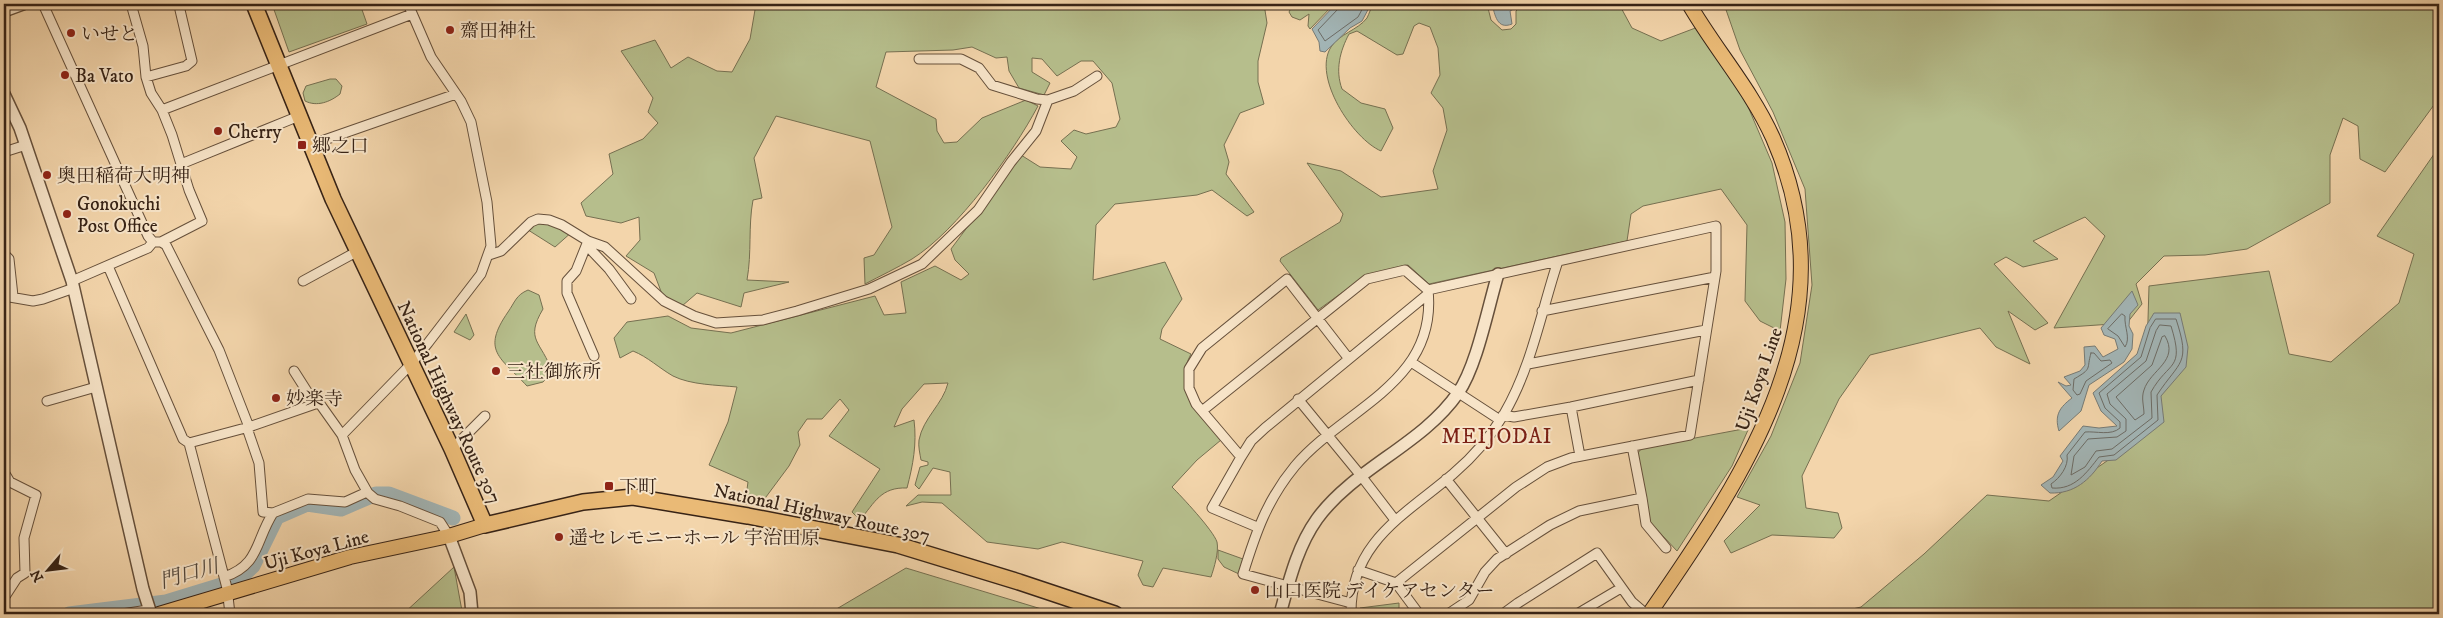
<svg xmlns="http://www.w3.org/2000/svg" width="2443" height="618" font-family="'IM FELL DW Pica','Noto Serif JP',serif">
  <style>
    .green { fill: #b6be8c; stroke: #767051 }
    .water { fill: #a2b5b6; stroke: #777b76 }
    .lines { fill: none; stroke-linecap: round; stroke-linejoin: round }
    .shore { stroke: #6c6c66; stroke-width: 1 }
    .river { stroke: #a2b5b6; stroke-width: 15 }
    .minor-casing { stroke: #66503b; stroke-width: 11 }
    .tertiary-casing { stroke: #66503b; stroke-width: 14 }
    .primary-casing { stroke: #372316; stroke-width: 16 }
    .trunk-casing { stroke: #372316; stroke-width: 18 }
    .minor { stroke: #f7e4c8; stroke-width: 9 }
    .tertiary { stroke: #f7e4c8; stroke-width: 11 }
    .primary { stroke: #eaba76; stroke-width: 14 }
    .trunk { stroke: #eaba76; stroke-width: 15 }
    .poi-dot { fill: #8f2418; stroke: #f7e4c8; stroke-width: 2 }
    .labels { text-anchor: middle; stroke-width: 4; stroke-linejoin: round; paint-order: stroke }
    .poi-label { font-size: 19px; fill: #372316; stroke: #f7e4c8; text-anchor: start }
    .street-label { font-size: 19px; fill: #372316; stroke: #f7e4c8 }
    .water-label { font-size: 20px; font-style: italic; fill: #52483e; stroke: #f7e4c8 }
    .quarter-label { font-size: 21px; letter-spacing: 1px; fill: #7a1f14; stroke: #f7e4c8 }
  </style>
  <rect width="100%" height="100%" fill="#f3d5ab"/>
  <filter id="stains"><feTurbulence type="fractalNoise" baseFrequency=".004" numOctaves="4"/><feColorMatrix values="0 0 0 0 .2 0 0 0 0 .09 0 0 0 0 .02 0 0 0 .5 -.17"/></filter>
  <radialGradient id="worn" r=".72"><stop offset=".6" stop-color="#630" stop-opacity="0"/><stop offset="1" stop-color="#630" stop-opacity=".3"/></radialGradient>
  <path class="green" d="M272,4H360L367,24L289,52Z
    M756,4H1264L1267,23L1258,61V82L1264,104L1240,113L1224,145L1229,162L1226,174L1254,212L1247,216L1212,190L1197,195L1115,204L1096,225L1093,280L1165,262L1182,299L1162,329L1160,339L1191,354C1172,388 1202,414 1221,440L1197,460L1172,487C1182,497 1213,530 1217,542C1219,552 1214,568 1211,577L1163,568L1153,587L1143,585L1138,575L1143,561L1062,542L1038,549L987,542L942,503L922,502L906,506L918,495H951L950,472L933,468L919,489L915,485L920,467L928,465V462L921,460C920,454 918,446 919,440C923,418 943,404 948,383L924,384L902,409L894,427L914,420C917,444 913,465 907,488C881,487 875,502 860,520L852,512L880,469L829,436L849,410L840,399L822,419H807L798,432L800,445L789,466L763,501L745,504L748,482L709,465L728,422L737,387C717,385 691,385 673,376C659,368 648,357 633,351L620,358L614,338L627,322L668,316L691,328L731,333L875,296L884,315L906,313L901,282L935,266L961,280L969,274L955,260L951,249L1021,155L1040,167L1071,169L1077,157L1061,141L1074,130L1086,134L1116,127L1120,119L1112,83L1093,61H1081L1057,76L1042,59L1032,58V72L1050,83L1044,95L1019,88L1009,71L1007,57L996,58L972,47L953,50L886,52L876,87L936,119L937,131L944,143L957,142L982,118L1026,100L1038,106C1013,153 957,231 912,259C897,268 880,276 865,284L864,258L874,255L892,227L870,141L776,116L754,158L762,198L753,200C748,227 752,252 747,280L789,282L744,293L741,307L697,293L682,306L662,294L654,273L626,256L640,240L639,217L621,223L586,216L581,203L613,174L609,154L643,139L658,123L648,112L653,98L621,51L655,40L671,68L688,57L717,71L732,72L750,39Z
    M1293,4H1334L1310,29L1308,26L1309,14L1300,20L1292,17L1289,12Z
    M1373,4H1487L1491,20L1502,30L1511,29L1516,24V11L1523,4H1619L1632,28L1661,41L1698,27L1746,102L1772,163L1785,222L1786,279L1780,331L1760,321L1745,301L1747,225L1721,189L1643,206L1631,214L1627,241L1429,284L1408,265L1365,276L1318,310L1280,261L1281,258L1340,222L1343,214L1307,163L1341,171L1381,197L1438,189L1433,171L1447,130L1443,108L1431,93L1440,75L1438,48L1430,27L1419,23L1414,26L1403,54L1397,55L1357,31L1349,34C1340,51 1335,70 1342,89L1361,103L1385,109L1393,128L1381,151C1353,139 1312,77 1331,47C1339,34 1358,30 1367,18C1369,14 1371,8 1373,4Z
    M1724,4H2439V98L2385,172L2360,159L2358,126L2343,118L2330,155V203L2247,249L2205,255L2164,256L2136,284L2142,304L2127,323L2054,328L2105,236L2085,217L2033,241L2058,259L2023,267L2006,257L1994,264L2048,323L2035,330L2008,311L2030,364L1996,347L1980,328L1870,355L1839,399L1802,476L1806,508L1838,513L1842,528L1834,538L1772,535L1731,553L1724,541L1760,505L1737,497L1771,436L1800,363L1812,285L1805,189L1773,112L1740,50Z
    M330,79H336L342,86L340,94C330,102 317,107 305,101L303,93L306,86Z
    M2439,147V614H1831L1861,607L1924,554L1987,495L2049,501L2159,425L2146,387L2149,286L2269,271L2289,354L2331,362L2399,303L2414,254L2377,236Z
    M538,219L573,231L555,247L525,228Z
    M528,290L539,295L543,309C524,341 542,341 552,372L543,382L527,386C500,357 481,351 508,312C515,302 516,295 528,290Z
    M466,314L474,335L470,340L454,332Z
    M1743,429L1748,430L1732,466L1677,551L1649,521L1637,454L1642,448Z
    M1218,550L1243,559L1239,574L1224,567L1218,559Z
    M454,567L462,611L456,614H403Z
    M906,568L1058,614H828Z
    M1399,603V614H1361L1360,608Z"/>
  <path class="water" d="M1336,4H1371L1362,21L1350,28L1325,52L1320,51L1319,42L1312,29Z
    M1492,4H1519V6L1510,11L1512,24C1497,30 1495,15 1492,4Z
    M2132,291L2138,305L2130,314L2129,326L2133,334L2132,349L2124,362L2089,385L2081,411L2059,431C2054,415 2060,407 2072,398L2058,382L2066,386L2071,385L2064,377L2080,371L2085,365L2084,347L2095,346L2103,357L2118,349L2115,339L2104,335L2101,328Z
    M2154,313H2180L2188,347L2186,367L2161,396L2164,422L2116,460L2102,461C2090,480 2074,494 2050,493L2041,485L2053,477L2063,461L2060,456L2083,426L2099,428L2117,426L2101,411L2093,393L2137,354L2146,326Z"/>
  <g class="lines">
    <path class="shore" d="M1340,4L1338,9L1318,30L1325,41L1358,17L1365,4
      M2122,314L2125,316C2124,327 2131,338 2125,347L2118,336L2108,329Z
      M2156,319H2176C2191,365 2180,360 2157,395L2158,420L2114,455L2099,457C2087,472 2075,490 2052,488L2051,484C2060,478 2069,466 2067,455L2085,432C2096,431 2111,436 2120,428V422L2105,408L2099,393L2141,357L2150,328Z
      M2160,325L2171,326C2185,371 2169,360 2151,392L2152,418L2112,449L2096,451L2085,467L2071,475L2074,456L2088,439L2117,437L2126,431V419L2110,404L2107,394L2146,361L2156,331Z
      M2165,336C2180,361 2150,370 2144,390C2141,398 2144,406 2144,414L2135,420L2116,397L2152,365L2162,337Z
      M2091,353H2094L2101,361L2110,360L2112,363L2086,381L2080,394L2077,395L2073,390L2074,379C2093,368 2086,370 2091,353Z"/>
    <path class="river" d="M69,614L166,602L238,580L253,566L277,517L307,504L341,509L376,494H389L453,518"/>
    <g class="minor-casing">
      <path id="minor" d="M43,4L148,236L153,242
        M919,59H961L979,68L992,85L1037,99L1048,100
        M146,77L186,66L192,61L180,10
        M162,110L412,14
        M310,145L456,94
        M4,152L26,145
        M181,164L299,116
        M588,241L576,271L567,281V293L594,356
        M588,241L591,250L609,269L631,299
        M161,242L166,245L219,350L249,427
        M4,254L9,259L13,296
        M489,255L501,251L531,222L538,219L549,220L562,225L588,241L605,247L664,301L694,316L716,323L763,320L797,311L869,289L922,264L978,210L1011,162L1036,131L1048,100L1074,91L1097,76
        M108,266L183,439L189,443L227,588L230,614
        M72,281L148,248L153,242H161L202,221L189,190L172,135L162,110L151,93L146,77L143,46L131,4
        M303,281L358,251
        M4,296L33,301L43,299L74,288
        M1542,311L1715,277
        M1411,362L1500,420
        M1528,364L1706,330
        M294,371L315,404
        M1298,399L1362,477
        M47,401L96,387
        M1571,407L1580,456
        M1202,411L1367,279L1405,270L1428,290C1438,383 1344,408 1295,466C1267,500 1256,532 1243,574L1351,603
        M1503,415L1514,417L1571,407L1699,380
        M247,428L259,463L263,512L273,513
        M342,435L411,364L428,343L481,274L491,246L487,202L471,122L461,101L431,57L408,4
        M189,443L249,427L315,404H320L342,435L355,470L368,493L375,499L400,506L440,522L449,536
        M452,449L485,416
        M1241,457L1196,404L1189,388V369L1202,348L1287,279L1349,359
        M4,472L10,482L36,495L24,538L25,573L17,578L4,598
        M1362,477L1395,520
        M1446,479L1506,554
        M1642,498L1646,524L1666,548
        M1257,527L1212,508L1241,457L1251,441L1265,428L1428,294
        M1358,570L1396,583L1419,614
        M224,577C260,565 255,541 273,513L308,499L345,502L367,492
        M1396,583L1516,487L1547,467L1571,458L1690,435L1716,271V226L1428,290
        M122,614L148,610
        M1351,614C1350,542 1405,515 1453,474C1473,457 1491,436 1504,414C1532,366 1541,312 1558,261
        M1448,614L1469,600L1485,572L1497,559L1550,525L1579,511L1642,498L1632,446
        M1503,614L1518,603L1597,553L1632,602L1646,614
        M1577,614L1621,588"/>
    </g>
    <g class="tertiary-casing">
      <path id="tertiary" d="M4,11L23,4
        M4,94L20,128L72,281L143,589L151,614
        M449,536L470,592L472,614
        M1280,614C1289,582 1297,547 1317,519C1354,468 1422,445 1458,393C1477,366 1488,307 1498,274"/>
    </g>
    <g class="primary-casing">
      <path id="primary" d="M159,614L350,557L449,536L485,525
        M1649,614C1748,471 1852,318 1773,138C1751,89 1715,49 1689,4"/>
    </g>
    <g class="trunk-casing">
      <path id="trunk" d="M254,4L333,199L452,449L485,525L583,502L633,497L748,516L898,545L1019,582L1115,614"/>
    </g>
    <use href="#minor" class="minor"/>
    <use href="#tertiary" class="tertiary"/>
    <use href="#primary" class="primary"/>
    <use href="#trunk" class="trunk"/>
  </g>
  <g class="poi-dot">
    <circle cx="450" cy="30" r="5"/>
    <circle cx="71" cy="33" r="5"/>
    <circle cx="65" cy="75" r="5"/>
    <circle cx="218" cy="131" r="5"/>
    <rect x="297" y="140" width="10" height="10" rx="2.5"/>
    <circle cx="47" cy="175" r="5"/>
    <circle cx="67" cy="214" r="5"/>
    <circle cx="496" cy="371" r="5"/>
    <circle cx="276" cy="398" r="5"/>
    <rect x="604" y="481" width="10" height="10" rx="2.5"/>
    <circle cx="559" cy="537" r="5"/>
    <circle cx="1255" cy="590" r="5"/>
  </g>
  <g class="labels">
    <g class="poi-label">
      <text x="460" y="37">齋田神社</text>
      <text x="81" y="40">いせと</text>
      <text x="75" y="82">Ba Vato</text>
      <text x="228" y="138">Cherry</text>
      <text x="312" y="152">郷之口</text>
      <text x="57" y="182">奥田稲荷大明神</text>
      <text x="77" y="210">Gonokuchi<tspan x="77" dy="22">Post Office</tspan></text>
      <text x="506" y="378">三社御旅所</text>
      <text x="286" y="405">妙楽寺</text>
      <text x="619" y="493">下町</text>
      <text x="569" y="544">遥セレモニーホール 宇治田原</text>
      <text x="1265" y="597">山口医院 デイケアセンター</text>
    </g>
    <g class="street-label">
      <text transform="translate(1758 379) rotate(-71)" y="7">Uji Koya Line</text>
      <text transform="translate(450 402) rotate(65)" y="7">National Highway Route 307</text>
      <text transform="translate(822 512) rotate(12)" y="7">National Highway Route 307</text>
      <text transform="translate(316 549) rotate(-15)" y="7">Uji Koya Line</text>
    </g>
    <g class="water-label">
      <text transform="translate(189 573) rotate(-16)" y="7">門口川</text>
    </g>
    <g class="quarter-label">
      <text x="1497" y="443">MEIJODAI</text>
    </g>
  </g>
  <rect width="2443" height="618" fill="none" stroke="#f3d5ab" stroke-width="20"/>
  <rect x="5" y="5" width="2433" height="608" fill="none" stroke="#372316" stroke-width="2.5"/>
  <rect x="10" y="10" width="2423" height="598" fill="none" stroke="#372316"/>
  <g transform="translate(48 570) rotate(242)" stroke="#f7e4c8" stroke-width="4" paint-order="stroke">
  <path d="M0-4L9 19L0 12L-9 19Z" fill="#372316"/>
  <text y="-8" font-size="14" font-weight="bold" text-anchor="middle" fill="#372316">N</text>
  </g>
  <rect width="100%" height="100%" filter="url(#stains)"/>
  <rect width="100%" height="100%" fill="url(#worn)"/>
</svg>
